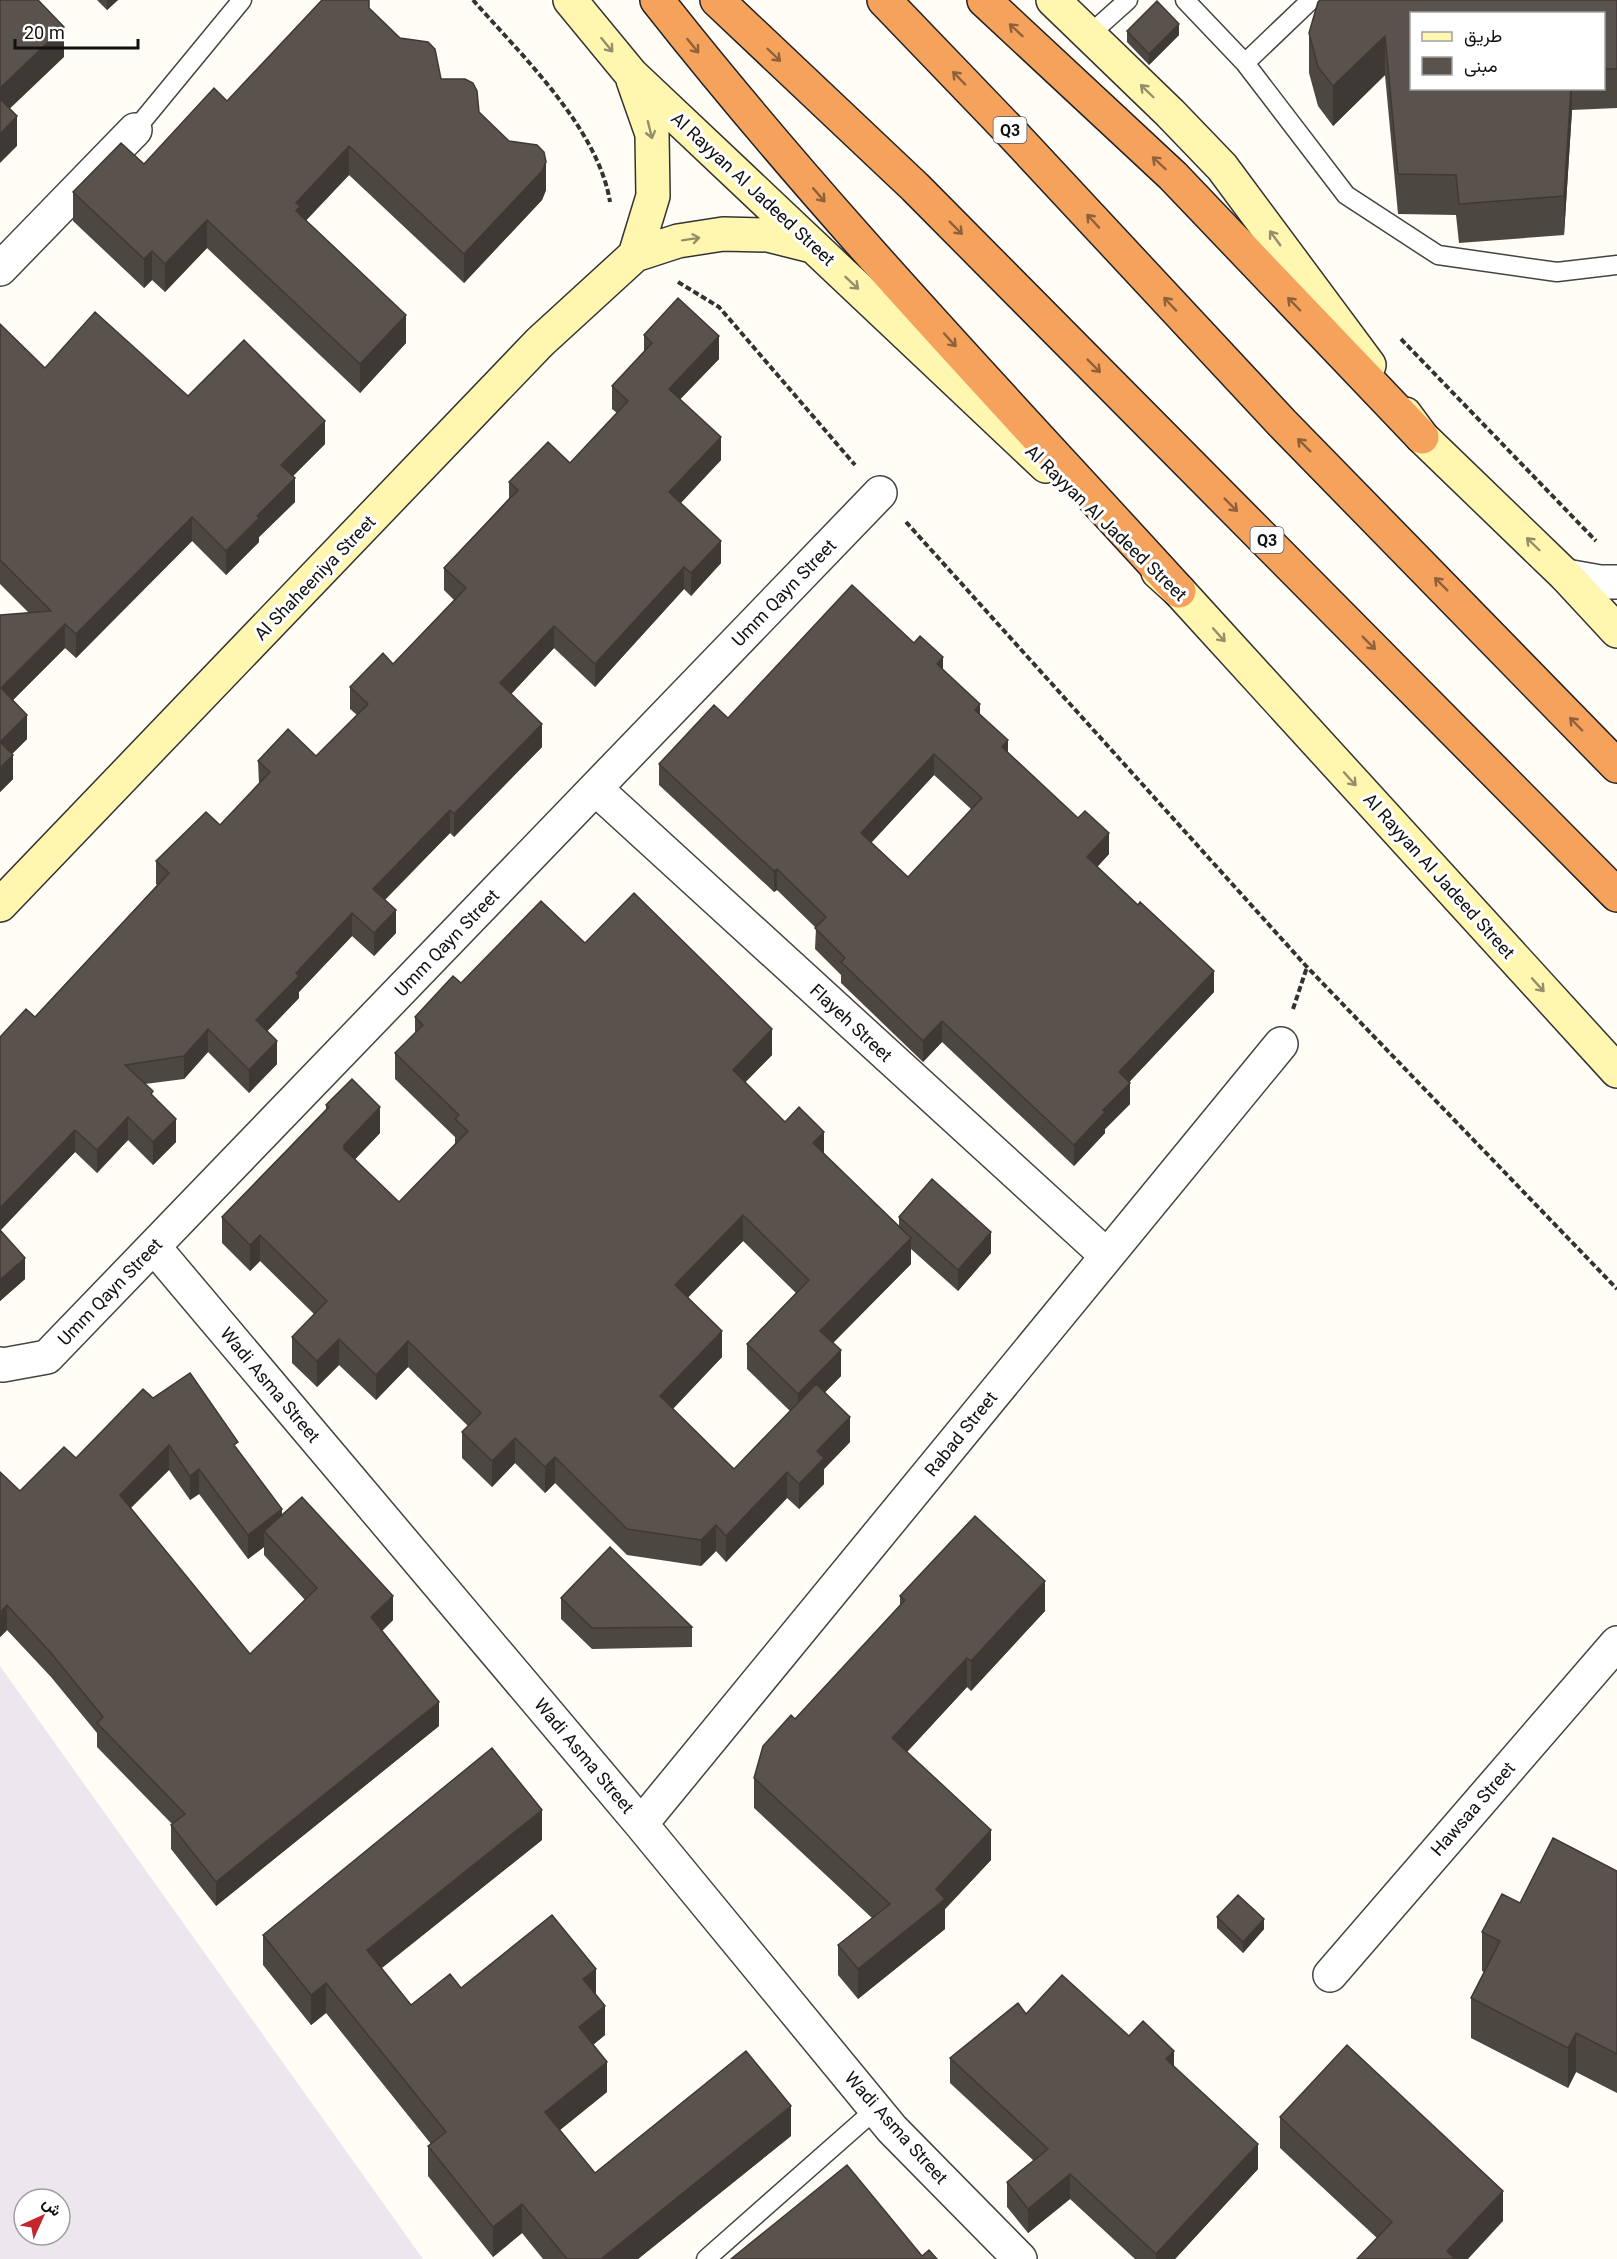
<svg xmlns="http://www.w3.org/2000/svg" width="1617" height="2259" font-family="Georgia,Vazirmatn,serif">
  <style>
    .industrial { fill: #eee6ef; fill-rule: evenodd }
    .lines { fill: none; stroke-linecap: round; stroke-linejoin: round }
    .lane-casing { stroke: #444; stroke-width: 21 }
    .street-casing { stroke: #444; stroke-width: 36 }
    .secondary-casing { stroke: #333; stroke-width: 36 }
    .highway-casing { stroke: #222; stroke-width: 36 }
    .path { stroke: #333; stroke-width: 4; stroke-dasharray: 6 3; stroke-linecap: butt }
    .lane { stroke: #fff; stroke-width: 18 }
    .street { stroke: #fff; stroke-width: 33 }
    .secondary { stroke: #fff6b0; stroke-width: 33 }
    .highway { stroke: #f5a25d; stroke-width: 33 }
    .wall { fill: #4d4742; fill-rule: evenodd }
    .shaded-wall { fill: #3f3936 }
    .building { fill: #5a524d; stroke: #3f3936; stroke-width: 1.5; fill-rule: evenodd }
    .oneway { stroke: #8e613b }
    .oneway2 { stroke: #948f68 }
    .labels { text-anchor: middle; stroke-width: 6; stroke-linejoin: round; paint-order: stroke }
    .shield { fill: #fff; stroke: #585858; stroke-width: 1.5 }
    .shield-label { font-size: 16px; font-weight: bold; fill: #111 }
    .street-label { font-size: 18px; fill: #111; stroke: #fff }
  </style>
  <rect width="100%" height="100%" fill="#fffdf5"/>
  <path class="industrial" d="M0,1666L423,2259H0ZM24,2199H60V2235H24Z"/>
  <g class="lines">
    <g class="lane-casing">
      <path id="lane" d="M1185,0L1245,63L1346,195L1438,255L1557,272L1617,265
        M1089,35L1128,0
        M1245,63L1311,0
        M135,130L242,0
        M706,2259L876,2109"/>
    </g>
    <g class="street-casing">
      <path id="street" d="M0,269L135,130
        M1566,576L1600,582H1617
        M596,789L1107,1256
        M154,1247L641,1824L892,2129L1020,2259
        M0,1364L3,1365L47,1357L880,493
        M641,1824L1281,1044
        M1330,1975L1617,1643"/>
    </g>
    <g class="secondary-casing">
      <path id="secondary" d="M570,0L631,74L1046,466
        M1053,0L1170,113L1222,167L1369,365
        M633,80L652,134L653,196L635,255
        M1405,414L1422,437L1566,576L1617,631
        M1158,572L1179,591L1617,1071
        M0,905L540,342L635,255L678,241L723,234L768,235L812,246"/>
    </g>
    <g class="highway-casing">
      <path id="highway" d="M657,0C820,207 1002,397 1179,591
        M717,0L915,187L1617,895
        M884,0L1009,130L1282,423L1617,766
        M984,0L1173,176L1422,437"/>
    </g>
    <path class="path" d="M473,0C522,56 598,128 610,202
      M678,282L719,307L855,465
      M1401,339L1596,541
      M906,522L1307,967L1617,1289
      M1293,1009L1307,967"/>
    <use href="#lane" class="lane"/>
    <use href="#street" class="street"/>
    <use href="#secondary" class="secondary"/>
    <use href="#highway" class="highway"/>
  </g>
  <path class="wall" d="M97,0H118L107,10Z
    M1617,0V108L1572,110L1564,235L1459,243L1456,215L1398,214L1385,75L1333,126L1318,106L1309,73V33ZM1604,14V88H1412Z
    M369,8L441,79L479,112L546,190L542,200L464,283L349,175L306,220L406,343L360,393L207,248L165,292L152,280L144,288L73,221V192L144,164L227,101Z
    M1127,31L1179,35L1149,65L1127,42Z
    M0,324L45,368L188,396L325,444L293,476L295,502L259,537V542L226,575L192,541L76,658L65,648L13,700L27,739L12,754L13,779L0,792V615L29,613L0,584Z
    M644,335L719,359L680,399L721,460L681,503L721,563L691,596L684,589L595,687L554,648L511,694L542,747L454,837L450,833L385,900L396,933L374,956L352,936L299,992V998L267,1031L277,1064L249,1093L208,1052L184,1079L145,1084L153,1096L176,1142L153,1165L128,1140L97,1173L75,1152L0,1230L25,1279L0,1301V1037L35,1017L157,885L156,884V861L220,825L259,784L258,761L316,756L357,715L350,709V687L393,664L454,600L444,590V568L509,498V482L570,463L617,413L612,409V386L644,352Z
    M943,669L980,714L1008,754L1109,854L1097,867L1214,992L1129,1082L1130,1104L1105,1129V1133L1074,1166L942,1042L923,1062L841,983V975L815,949L816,928L777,890L774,892L659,785V764L728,718ZM934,775L971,809L908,877L871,842Z
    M585,943L772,1055L745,1082L785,1122L824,1154L899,1226V1217L991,1253L958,1291L911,1249V1264L833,1343L841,1376L825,1392L850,1442L824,1469V1484L799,1509L787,1498L726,1562L716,1551L701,1566L627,1555L555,1483L545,1493L515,1463L492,1487L462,1458V1432L468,1426L408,1367L376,1400L339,1365L317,1387L292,1363V1337L314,1314L260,1261L250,1271L222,1243V1217L326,1109V1105L380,1133L355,1159L399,1202L455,1145V1137L395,1079V1053L415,1033V1017L461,983ZM743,1241L796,1293L747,1344V1369L790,1411L734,1469L673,1409L722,1357L688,1297Z
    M153,1398L238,1450L282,1514L393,1620L382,1631L439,1726L216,1906L171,1849V1825L172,1824L97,1747V1733L51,1677L7,1630L0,1637V1472L20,1491L76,1458ZM169,1470L190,1500L199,1494L248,1559L264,1547V1555L305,1600L250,1654L130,1508Z
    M900,1596L1045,1611L971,1691L967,1687L907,1752L991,1860L945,1909V1929L858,1999L838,1975V1945L872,1918L754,1808V1778L795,1719L900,1606Z
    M561,1598L692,1627V1647L592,1649L561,1619Z
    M542,1840L381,1968L411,2005L461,1988L596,1995L605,2035L593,2045L607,2092L560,2130L595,2173L791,2136L638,2259H543L522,2233L493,2257L428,2176V2146L431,2144L326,2013L311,2025L263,1965V1935Z
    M1617,1871V2093L1576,2072L1568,2088L1471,2038V1998L1484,1972L1482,1971V1932L1520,1903Z
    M1217,1917L1264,1929L1243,1953L1217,1928Z
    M1026,2014L1129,2036L1174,2066L1258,2169L1175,2259H1135L1070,2199L1028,2233L1007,2207V2182L1034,2161L950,2083V2058Z
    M1280,2117L1503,2221L1377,2238L1280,2148Z"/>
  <path class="shaded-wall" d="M107,0H118L107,10Z
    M1179,24V35L1149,65V54Z
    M64,27V57L0,118V88Z
    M1385,36V75L1333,126V86Z
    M1571,88H1572V110L1564,235V196Z
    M17,116V146L0,163V134Z
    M349,146V175L300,227L296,239V203Z
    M546,162V190L542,200L464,283V254Z
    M207,220V248L165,292V264Z
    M152,251V280L144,288V259Z
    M406,315V343L360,393V364Z
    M719,336V359L669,411V389Z
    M325,421V444L281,488V465Z
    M721,437V460L669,515V492Z
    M295,478V502L259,537V542L226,575V551L257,516Z
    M192,517V541L76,658V634Z
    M721,541V563L691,596V573Z
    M684,567V589L595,687V664Z
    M65,624V648L1,712V688Z
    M554,626V648L500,706V683Z
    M943,657V678L937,664Z
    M980,704V725L975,710Z
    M27,715V739L0,766V742Z
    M542,724V747L454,837V814Z
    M1008,740V761L1002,747Z
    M934,754V775L861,854V833Z
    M13,755V779L0,792V768Z
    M450,810V833L373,911V889Z
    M1109,833V854L1087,878V857Z
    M777,869V890L774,892V871Z
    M396,910V933L374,956V933Z
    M352,913V936L299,992V998L256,1043V1020L296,973Z
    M1214,971V992L1119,1093V1072Z
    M942,1021V1042L923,1062V1041Z
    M208,1029V1052L184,1079V1056Z
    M772,1029V1055L733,1095V1070Z
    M277,1041V1064L249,1093V1070Z
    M1130,1083V1104L1105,1129V1133L1074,1166V1145L1103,1110Z
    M380,1107V1133L344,1171V1145Z
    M128,1117V1140L97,1173V1150Z
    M176,1119V1142L153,1165V1142Z
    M75,1130V1152L0,1231V1208Z
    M824,1132V1158L813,1143Z
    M743,1215V1241L675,1311V1285Z
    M991,1232V1253L958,1291V1270Z
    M260,1235V1261L250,1271V1245Z
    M911,1238V1264L820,1356V1331Z
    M25,1258V1279L0,1301V1280Z
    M722,1331V1357L660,1422V1396Z
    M339,1339V1365L317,1387V1361Z
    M408,1341V1367L376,1400V1375Z
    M841,1350V1376L798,1420V1394Z
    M850,1417V1442L824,1469V1484L799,1509V1484L817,1451Z
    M515,1438V1463L492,1487V1461Z
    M169,1445V1470L120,1519V1495Z
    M555,1457V1483L545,1493V1467Z
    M199,1469V1494L190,1500V1476Z
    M787,1472V1498L726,1562V1536Z
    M282,1509V1533L264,1531V1547L248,1559V1535Z
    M716,1525V1551L701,1566V1540Z
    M1045,1581V1611L971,1691V1661Z
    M393,1596V1620L371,1641V1617Z
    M7,1605V1630L0,1637V1613Z
    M967,1658V1687L892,1768V1738Z
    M439,1702V1726L216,1906V1882Z
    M542,1810V1840L367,1980V1950Z
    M991,1830V1860L945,1909V1929L858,1999V1969L936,1889Z
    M1264,1919V1929L1243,1953V1942Z
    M596,1969V1999L583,1979Z
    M326,1983V2013L311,2025V1995Z
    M605,2006V2035L579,2056V2027Z
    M1576,2033V2072L1568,2088V2048Z
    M1174,2051V2075L1166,2059Z
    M607,2062V2092L545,2142V2112Z
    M791,2106V2136L638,2259H601Z
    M1258,2144V2169L1175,2259H1156V2254Z
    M1070,2174V2199L1028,2233V2209Z
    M1503,2191V2221L1468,2259H1447V2251Z
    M522,2204V2233L493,2257V2227Z"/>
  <path class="building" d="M0,0H38L64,27L0,88Z
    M322,0H369V8L400,38L428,42L435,49L441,79H465L473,83L477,91L479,112L509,141L537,145L544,152L546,162L542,171L464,254L349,146L296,203L300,206L296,211L406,315L360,364L207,220L165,264L152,251L144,259L73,192L121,143L144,164L214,88L227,101Z
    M1320,0H1617V69H1604V14H1412V88H1571L1564,196L1459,204L1456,175L1398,174L1385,36L1333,86L1318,67L1309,33L1318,2Z
    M1157,1L1179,24L1149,54L1127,31Z
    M0,99L17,116L0,134Z
    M678,298L719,336L669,389L721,437L669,492L721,541L691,573L684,567L595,664L554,626L500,683L542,724L454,814L450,810L373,889L396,910L374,933L352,913L296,973L299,976L256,1020L277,1041L249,1070L208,1029L184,1056L125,1065L153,1091L151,1094L176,1119L153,1142L128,1117L97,1150L75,1130L0,1208V1037L26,1009L35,1017L169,873L156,861L206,812L220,825L270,772L258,761L288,729L316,756L368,704L350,687L383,653L393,664L466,588L444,568L518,490L509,482L548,442L570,463L628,401L612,386L652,343L644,335Z
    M95,312L188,396L244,340L325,421L281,465L295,478L257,516L259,518L226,551L192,517L76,634L65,624L1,688L27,715L0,742L13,755L0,768V615L51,611L0,560V324L45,368Z
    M852,585L914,643L920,636L943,657L937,664L980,704L975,710L1008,740L1002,747L1078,818L1085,811L1109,833L1087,857L1138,905L1140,902L1214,971L1119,1072L1130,1083L1103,1110L1105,1112L1074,1145L942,1021L923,1041L841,962L845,958L815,928L826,917L777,869L774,871L659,764L714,705L728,718ZM934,754L982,798L908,877L861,833Z
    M634,893L772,1029L733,1070L785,1122L799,1107L824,1132L813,1143L911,1238L820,1331L841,1350L798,1394L747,1344L809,1280L743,1215L675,1285L722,1331L660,1396L734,1469L816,1384L850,1417L817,1451L824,1458L799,1484L787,1472L726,1536L716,1525L701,1540L627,1529L555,1457L545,1467L515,1438L492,1461L462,1432L481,1413L408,1341L376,1375L339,1339L317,1361L292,1337L327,1301L260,1235L250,1245L222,1217L329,1107L326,1105L352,1079L380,1107L344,1145V1149L399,1202L468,1131L455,1119L459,1115L395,1053L423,1025L415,1017L453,976L461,983L541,901L585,943Z
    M932,1179L991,1232L958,1270L899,1217Z
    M0,1230L25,1258L0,1280Z
    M190,1373L238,1442L234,1445L282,1509L248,1535L199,1469L190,1476L169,1445L120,1495L250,1654L317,1588L264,1531L302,1497L393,1596L371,1617L439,1702L216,1882L171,1825L185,1814L97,1723L103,1717L51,1653L7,1605L0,1613V1472L20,1491L64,1447L76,1458L143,1389L153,1398Z
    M975,1516L1045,1581L971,1661L967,1658L892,1738L991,1830L936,1889L945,1899L858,1969L838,1945L890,1904L754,1778L763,1746L791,1715L795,1719L905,1600L900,1596Z
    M610,1547L692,1627L592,1628L561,1598Z
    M492,1748L542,1810L367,1950L411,2005L450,1974L461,1988L552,1915L596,1969L583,1979L605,2006L579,2027L607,2062L545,2112L595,2173L746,2051L791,2106L601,2259H567L522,2204L493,2227L428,2146L446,2132L326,1983L311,1995L263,1935Z
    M1553,1838L1617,1871V2054L1576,2033L1568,2048L1471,1998L1500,1941L1482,1932L1502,1894L1520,1903Z
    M1238,1895L1264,1919L1243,1942L1217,1917Z
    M1062,1975L1129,2036L1143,2021L1174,2051L1166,2059L1258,2144L1156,2254L1070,2174L1028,2209L1007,2182L1048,2149L950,2058L1018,2003L1026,2014Z
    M1347,2045L1503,2191L1447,2251L1455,2259H1357L1392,2222L1280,2117Z
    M847,2165L922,2256L929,2250L937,2259H731Z"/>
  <defs><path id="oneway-shaft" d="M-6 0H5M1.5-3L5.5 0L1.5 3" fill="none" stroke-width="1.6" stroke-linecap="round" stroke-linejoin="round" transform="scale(1.5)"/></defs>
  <g class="oneway">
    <use href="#oneway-shaft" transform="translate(1016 30) rotate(-137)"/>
    <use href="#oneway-shaft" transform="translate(693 46) rotate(51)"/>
    <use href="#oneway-shaft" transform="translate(774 55) rotate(44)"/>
    <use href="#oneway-shaft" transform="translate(959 78) rotate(-134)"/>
    <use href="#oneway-shaft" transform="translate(1159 163) rotate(-137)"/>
    <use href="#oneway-shaft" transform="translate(819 195) rotate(49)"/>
    <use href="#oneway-shaft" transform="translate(1093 221) rotate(-133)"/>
    <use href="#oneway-shaft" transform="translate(956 228) rotate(45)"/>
    <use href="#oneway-shaft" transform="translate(1170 304) rotate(-133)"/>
    <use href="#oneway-shaft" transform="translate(1294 304) rotate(-134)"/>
    <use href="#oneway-shaft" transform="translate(950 340) rotate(48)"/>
    <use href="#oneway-shaft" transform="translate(1094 366) rotate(45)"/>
    <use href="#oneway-shaft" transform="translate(1304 445) rotate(-135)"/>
    <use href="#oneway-shaft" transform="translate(1231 505) rotate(45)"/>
    <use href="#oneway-shaft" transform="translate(1441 584) rotate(-135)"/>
    <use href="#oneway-shaft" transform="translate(1369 643) rotate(45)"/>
    <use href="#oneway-shaft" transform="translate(1576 724) rotate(-134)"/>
  </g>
  <g class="oneway2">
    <use href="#oneway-shaft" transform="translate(607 45) rotate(51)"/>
    <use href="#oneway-shaft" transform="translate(1147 91) rotate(-136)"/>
    <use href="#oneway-shaft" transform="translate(650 130) rotate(76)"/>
    <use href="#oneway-shaft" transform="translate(1275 238) rotate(-126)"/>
    <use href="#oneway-shaft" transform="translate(691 239) rotate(-9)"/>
    <use href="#oneway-shaft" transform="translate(852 283) rotate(43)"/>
    <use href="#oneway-shaft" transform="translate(1533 544) rotate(-136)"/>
    <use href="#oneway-shaft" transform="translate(1219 635) rotate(48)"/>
    <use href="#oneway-shaft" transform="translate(1350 779) rotate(48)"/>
    <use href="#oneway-shaft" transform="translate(1538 985) rotate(48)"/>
  </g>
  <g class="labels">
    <g class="shield">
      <rect x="993.5" y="117" width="33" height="26" rx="4.5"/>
      <rect x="1250.5" y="527" width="33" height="26" rx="4.5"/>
    </g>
    <g class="shield-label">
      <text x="1010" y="136">Q3</text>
      <text x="1267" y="546">Q3</text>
    </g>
    <g class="street-label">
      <text transform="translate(753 189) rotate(43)" y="6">Al Rayyan Al Jadeed Street</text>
      <text transform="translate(1106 523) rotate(44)" y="6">Al Rayyan Al Jadeed Street</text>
      <text transform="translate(315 578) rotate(-46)" y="6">Al Shaheeniya Street</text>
      <text transform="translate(784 593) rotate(-46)" y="6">Umm Qayn Street</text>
      <text transform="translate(1439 876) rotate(48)" y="6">Al Rayyan Al Jadeed Street</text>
      <text transform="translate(447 943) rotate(-46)" y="6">Umm Qayn Street</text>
      <text transform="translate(851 1023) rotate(43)" y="6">Flayeh Street</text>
      <text transform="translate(110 1292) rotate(-46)" y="6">Umm Qayn Street</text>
      <text transform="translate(270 1385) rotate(50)" y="6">Wadi Asma Street</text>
      <text transform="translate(961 1434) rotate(-51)" y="6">Rabad Street</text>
      <text transform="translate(584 1756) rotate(50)" y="6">Wadi Asma Street</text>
      <text transform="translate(1473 1809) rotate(-49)" y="6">Hawsaa Street</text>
      <text transform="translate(896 2128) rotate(48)" y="6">Wadi Asma Street</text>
    </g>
  </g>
  <rect x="1410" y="12" width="195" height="78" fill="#ffffff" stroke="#a0a0a0" stroke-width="1.5"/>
  <rect x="1422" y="32" width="30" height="9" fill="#fff6b0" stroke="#a0a0a0" stroke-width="1.5"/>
  <text x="1464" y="42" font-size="18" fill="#111111">طريق</text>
  <rect x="1422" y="57" width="30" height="18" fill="#5a524d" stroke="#a0a0a0" stroke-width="1.5"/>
  <text x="1464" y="72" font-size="18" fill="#111111">مبنى</text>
  <g transform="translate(42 2217) rotate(45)"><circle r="28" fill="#ffffff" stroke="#a0a0a0" stroke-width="1.5"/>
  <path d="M0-4.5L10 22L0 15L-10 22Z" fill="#c4262e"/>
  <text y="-9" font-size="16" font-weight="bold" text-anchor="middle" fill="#111111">ش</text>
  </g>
  <path d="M15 39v9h123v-9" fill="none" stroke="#111111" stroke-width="3"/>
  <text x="24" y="39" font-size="18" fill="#111111" stroke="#ffffff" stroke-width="4.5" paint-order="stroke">20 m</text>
</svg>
